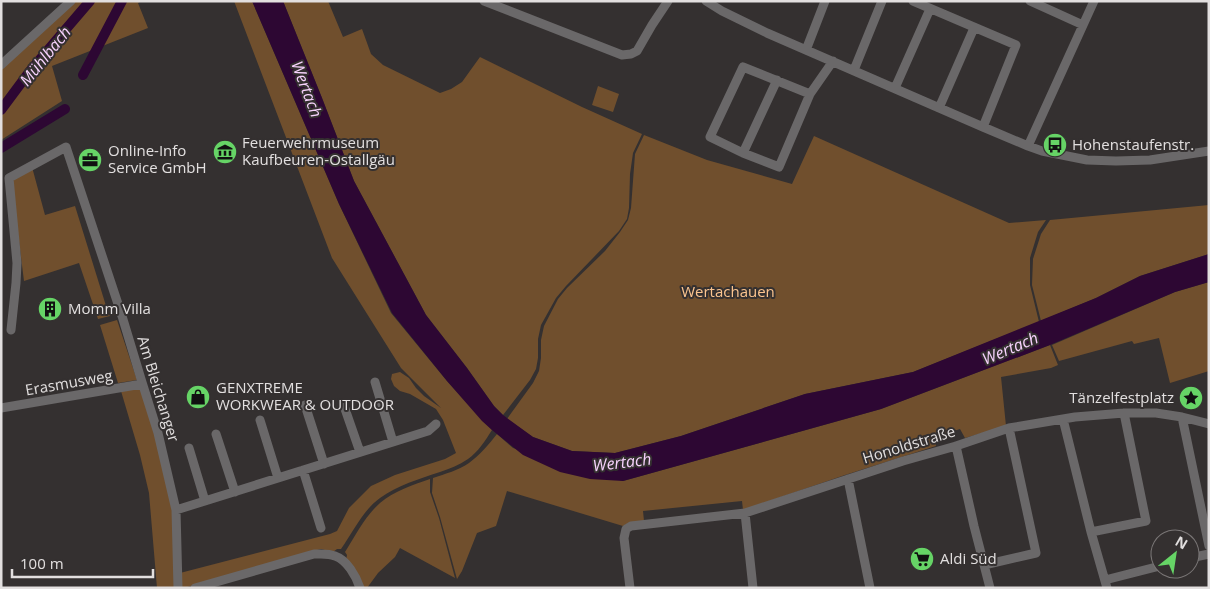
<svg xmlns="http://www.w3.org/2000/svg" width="1210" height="589" font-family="'Open Sans',sans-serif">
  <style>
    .green { fill: #704f2d }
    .water { fill: #2d0733 }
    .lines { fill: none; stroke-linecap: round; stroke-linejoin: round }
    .canal { stroke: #2d0733; stroke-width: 10 }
    .street { stroke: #6a6869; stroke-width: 9 }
    .labels { text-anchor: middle; stroke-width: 4; stroke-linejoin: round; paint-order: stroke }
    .poi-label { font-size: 15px; fill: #e2dfdf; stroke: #343030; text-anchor: start }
    .park-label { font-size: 15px; fill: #fcc58f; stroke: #343030 }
    .street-label { font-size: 15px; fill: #e2dfdf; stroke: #343030 }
    .water-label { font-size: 16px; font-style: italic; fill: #f8d3fe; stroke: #343030 }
  </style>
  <rect width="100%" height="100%" fill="#343030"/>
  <path class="green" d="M74,1H141L138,3L148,28L52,66L62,101L1,140V69Z
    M234,1H252L339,204L391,313L447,381L492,430C485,441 478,452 468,459C459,465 449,469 440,472C419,479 398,485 380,498C363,510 353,532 341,549H337L333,552L321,549L313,551L184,588H180V573L330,534L337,531L349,508L371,486L395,475L445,459L456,453L443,420L436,409L410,394L400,391L394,386L391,379L392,374L400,372L409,378L416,388L424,396L441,408L401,368L332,258Z
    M283,1H328L343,37L362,29L371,54L383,65L440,93L451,89L462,82L480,57L582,107L642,134L633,153L630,174L629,208L627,219L619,231L566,286L556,298L541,325L538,339V358L536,369L530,380L503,415L494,406L467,368L426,315L354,181L322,98Z
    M598,86L619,94L613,112L592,105Z
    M644,135L707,160L792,184L814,136L1009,223L1046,220L1038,232L1030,258V285L1039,322L913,372L805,394L681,436L615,453L572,451L533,437L507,419L533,383L539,371L541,358V340L544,326L558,299L567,288L605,251L620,232L628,220L631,208L635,154Z
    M32,167L45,215L75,206L107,309L116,307L118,314L98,319L79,263L24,281L11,178Z
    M1209,205V254L1140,276L1096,298L1041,321L1032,285L1033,259L1041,234L1050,220Z
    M1209,282V371L1170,383L1159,338L1134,344L1132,341L1059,361L1052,345L1175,292Z
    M117,320L137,380L118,383L100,325Z
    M1050,345L1058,365L1051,368L1001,377L1006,426L965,438L960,429L935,437L936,446L845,475L743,510L742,501L643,511L644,521L629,523L623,526L507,491L496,526L477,533L462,571L457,579L440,517L432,493L433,478C445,474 459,470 469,463C480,455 489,444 497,434L513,448L623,481L881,409Z
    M141,388L160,453L173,510L175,588H157L149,493L140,455L121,391Z
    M430,479V492L439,518L455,578L400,548L395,557L378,573L367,588H363L346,560L347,555L345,552C356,535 365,516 380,503C394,491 413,485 430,479Z"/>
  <path class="water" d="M252,1H283L322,98L354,181L426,315L467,368L494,406L503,415L533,437L572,451L615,453L681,436L805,394L913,372L1096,298L1140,276L1209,254V282L1175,292L1050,345L881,409L623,481L590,479L560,472L523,455L492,430L482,421L447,381L392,313L339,204Z"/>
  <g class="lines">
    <path class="canal" d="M83,75L122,1
      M1,110L30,71L90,1
      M1,148L65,109"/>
    <path class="street" d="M484,1L622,55L631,54L637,51L652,25L668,1
      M706,1L722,11L767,33L983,127L1028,146L1042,151L1087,160L1116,161L1150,160L1209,151
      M913,1L1016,45L983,127
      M1030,1L1083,25
      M806,50L825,1
      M1,65L71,1
      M854,70L882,1
      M895,88L930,9
      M810,94L743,67L710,137L743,153L779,167L810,94L833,61
      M939,108L974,28
      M1028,146L1094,1
      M743,153L777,80
      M11,330L16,283L17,263L9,178L66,147L122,316L141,379L158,433L176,510L178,588
      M375,382L393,442
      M305,405L324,464
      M344,406L360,452
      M1,408L142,384
      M1182,417L1209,546
      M1063,419L1091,532L1107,588
      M260,420L278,478
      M216,434L235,492
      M956,446L974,526L990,588
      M189,448L205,501
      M303,470L321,528
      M848,479L870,588
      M176,510L428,431L436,424
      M745,513L753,588
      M1091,532L1146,521L1124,413
      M1190,558L1209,554
      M984,565L1036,553L1009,428
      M1105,580L1160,566
      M195,588L314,554C321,554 328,553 335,556C347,560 356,576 360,588
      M630,588L624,538L626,529L631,526L745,513L903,461L956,446L1009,428L1075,417L1124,413H1156L1182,417L1209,424"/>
  </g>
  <defs>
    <g id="bus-disc" transform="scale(1.25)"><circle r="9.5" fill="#66d466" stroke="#343030"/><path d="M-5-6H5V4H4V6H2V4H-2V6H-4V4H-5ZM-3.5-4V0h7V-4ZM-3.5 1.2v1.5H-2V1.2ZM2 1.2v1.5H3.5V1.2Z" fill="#111"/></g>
    <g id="museum-disc" transform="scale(1.25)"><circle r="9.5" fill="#66d466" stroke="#343030"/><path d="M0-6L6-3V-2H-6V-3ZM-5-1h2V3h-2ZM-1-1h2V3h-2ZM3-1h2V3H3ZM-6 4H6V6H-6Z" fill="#111"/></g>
    <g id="office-disc" transform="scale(1.25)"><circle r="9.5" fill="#66d466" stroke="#343030"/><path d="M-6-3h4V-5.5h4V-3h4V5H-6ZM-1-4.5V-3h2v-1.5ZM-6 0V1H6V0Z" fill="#111"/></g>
    <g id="building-disc" transform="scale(1.25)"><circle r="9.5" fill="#66d466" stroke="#343030"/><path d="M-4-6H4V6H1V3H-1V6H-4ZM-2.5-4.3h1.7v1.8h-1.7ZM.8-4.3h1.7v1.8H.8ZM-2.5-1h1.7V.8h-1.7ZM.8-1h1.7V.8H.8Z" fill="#111"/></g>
    <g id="shop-disc" transform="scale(1.25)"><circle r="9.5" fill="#66d466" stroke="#343030"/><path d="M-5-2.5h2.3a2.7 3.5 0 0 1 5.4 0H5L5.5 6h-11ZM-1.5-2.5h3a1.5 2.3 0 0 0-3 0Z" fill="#111"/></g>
    <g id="sight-disc" transform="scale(1.25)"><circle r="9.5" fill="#66d466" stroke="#343030"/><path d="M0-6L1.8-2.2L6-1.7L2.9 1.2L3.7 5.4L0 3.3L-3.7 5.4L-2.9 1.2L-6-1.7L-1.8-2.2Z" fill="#111"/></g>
    <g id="supermarket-disc" transform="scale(1.25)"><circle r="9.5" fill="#66d466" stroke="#343030"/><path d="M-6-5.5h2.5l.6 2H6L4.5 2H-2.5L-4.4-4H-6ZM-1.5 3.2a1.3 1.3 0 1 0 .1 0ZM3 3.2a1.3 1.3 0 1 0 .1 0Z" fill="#111"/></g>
  </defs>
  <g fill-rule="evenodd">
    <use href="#bus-disc" x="1055" y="145"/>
    <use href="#museum-disc" x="225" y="152"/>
    <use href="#office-disc" x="90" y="160"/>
    <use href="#building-disc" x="50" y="309"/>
    <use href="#shop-disc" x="198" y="397"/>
    <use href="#sight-disc" x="1191" y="398"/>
    <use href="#supermarket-disc" x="922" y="559"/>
  </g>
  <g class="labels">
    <g class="poi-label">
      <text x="242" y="148">Feuerwehrmuseum<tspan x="242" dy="17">Kaufbeuren-Ostallgäu</tspan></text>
      <text x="1072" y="150">Hohenstaufenstr.</text>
      <text x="108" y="156">Online-Info<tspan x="108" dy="17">Service GmbH</tspan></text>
      <text x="68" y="314">Momm Villa</text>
      <text x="216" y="393">GENXTREME<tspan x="216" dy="17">WORKWEAR &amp; OUTDOOR</tspan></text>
      <text x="1174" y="403" text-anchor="end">Tänzelfestplatz</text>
      <text x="940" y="564">Aldi Süd</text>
    </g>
    <g class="park-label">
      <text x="728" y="297">Wertachauen</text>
    </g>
    <g class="street-label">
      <text transform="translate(69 383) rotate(-10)" y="5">Erasmusweg</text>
      <text transform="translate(158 389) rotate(73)" y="5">Am Bleichanger</text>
      <text transform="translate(909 445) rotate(-17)" y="5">Honoldstraße</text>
    </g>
    <g class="water-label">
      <text transform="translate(45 56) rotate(-51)" y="6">Mühlbach</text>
      <text transform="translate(307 89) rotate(69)" y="6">Wertach</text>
      <text transform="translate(1010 348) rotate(-23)" y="6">Wertach</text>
      <text transform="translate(622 462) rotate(-7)" y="6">Wertach</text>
    </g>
  </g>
  <rect width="1210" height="589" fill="none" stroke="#e2dfdf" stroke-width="5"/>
  <g transform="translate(1175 554) rotate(30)"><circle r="24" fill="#343030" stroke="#7a7676"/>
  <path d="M0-4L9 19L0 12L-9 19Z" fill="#66d466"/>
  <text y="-8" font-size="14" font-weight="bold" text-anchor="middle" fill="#e2dfdf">N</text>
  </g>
  <path d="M12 569v8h141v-8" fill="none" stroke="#e2dfdf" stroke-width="2.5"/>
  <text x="20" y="569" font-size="15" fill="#e2dfdf" stroke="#343030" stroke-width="4" paint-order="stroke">100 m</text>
</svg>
